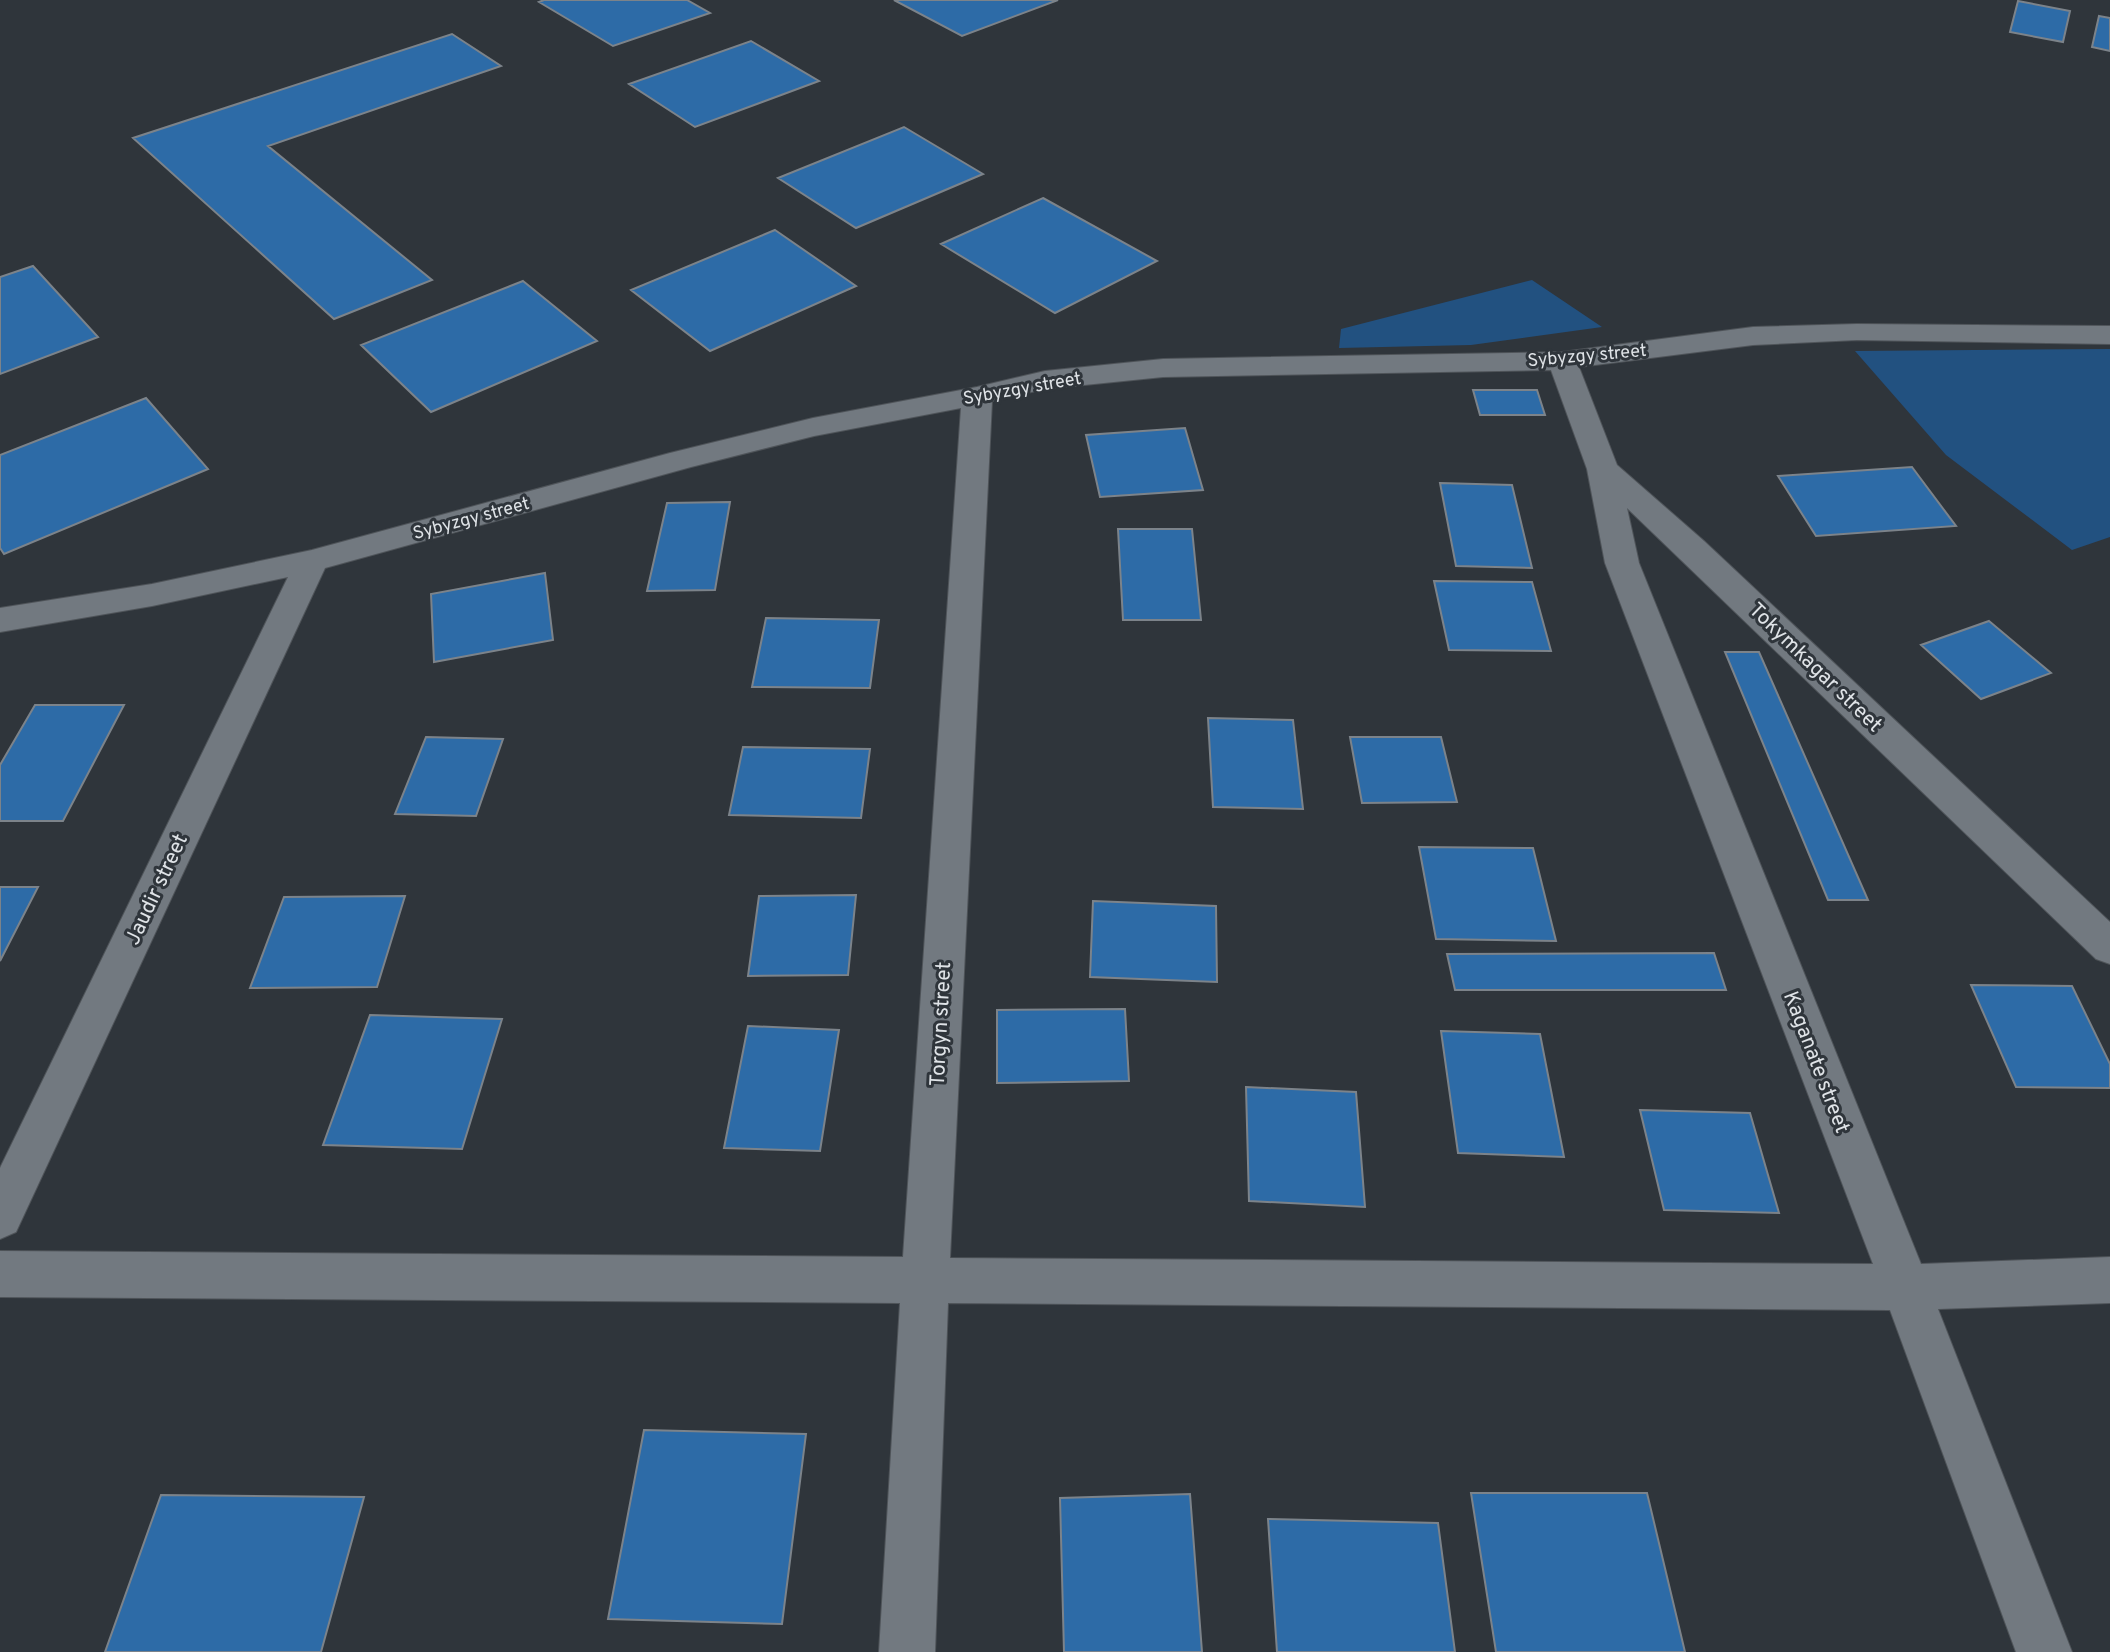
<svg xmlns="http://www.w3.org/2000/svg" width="2110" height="1652" font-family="Overpass,sans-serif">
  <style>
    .green { fill: #225180 }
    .building { fill: #2d6ba7; stroke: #7c838a; stroke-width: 2 }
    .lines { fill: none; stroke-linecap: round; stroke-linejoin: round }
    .minor-casing { stroke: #4f5459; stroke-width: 2 }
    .minor { fill: #727980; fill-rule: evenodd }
    .labels { text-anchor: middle; stroke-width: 6; stroke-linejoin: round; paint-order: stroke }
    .far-street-label { font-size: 18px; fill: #dfe3e7; stroke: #2f353b }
    .street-label { font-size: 21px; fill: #dfe3e7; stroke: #2f353b }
  </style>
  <rect width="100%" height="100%" fill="#2f353b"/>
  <path class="green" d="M1532,280L1602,327L1471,345L1339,348L1341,329Z
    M2110,349V537L2072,550L1946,455L1855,351Z"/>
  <path class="building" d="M544,0H687L710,13L613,46L539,2Z
    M894,0H1058L962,36Z
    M2018,1L2070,11L2063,42L2010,32Z
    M2099,16L2110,18V51L2092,47Z
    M452,34L501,66L268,146L432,280L334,319L133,138Z
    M751,41L819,81L695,127L629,84Z
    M904,127L983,174L856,228L778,178Z
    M1043,198L1157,261L1055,313L941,244Z
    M775,230L856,286L710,351L631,290Z
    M33,266L98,337L0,374V277Z
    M523,281L597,341L431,412L361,345Z
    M1473,390H1537L1545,415H1480Z
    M146,398L208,469L4,554L0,548V455Z
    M1185,428L1203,490L1100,497L1086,435Z
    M1912,467L1956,526L1816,536L1778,476Z
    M1440,483L1512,485L1532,568L1456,566Z
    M730,502L715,590L647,591L667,503Z
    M1118,529H1192L1201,620H1123Z
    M545,573L553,640L434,662L431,594Z
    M1434,581L1532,582L1551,651L1449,650Z
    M766,618L879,620L870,688L752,687Z
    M1989,621L2051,673L1981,699L1921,645Z
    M1725,652H1759L1868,900H1828Z
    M35,705H124L63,821H0V765Z
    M1208,718L1293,720L1303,809L1213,807Z
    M426,737L503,739L476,816L395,814Z
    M1350,737H1441L1457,802L1362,803Z
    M743,747L870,749L861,818L729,815Z
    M1419,847L1533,848L1556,941L1436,939Z
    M0,887H38L0,961Z
    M856,895L848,975L748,976L759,896Z
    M405,896L377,987L250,988L284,897Z
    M1093,901L1216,906L1217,982L1090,977Z
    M1714,953L1726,990H1455L1447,954Z
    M1971,985L2072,986L2110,1064V1088L2016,1087Z
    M1125,1009L1129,1081L997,1083V1010Z
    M370,1015L502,1019L462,1149L323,1145Z
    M748,1026L839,1030L820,1151L724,1148Z
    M1441,1031L1540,1034L1564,1157L1458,1153Z
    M1246,1087L1356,1092L1365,1207L1249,1201Z
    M1640,1110L1750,1113L1779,1213L1664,1210Z
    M644,1430L806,1434L782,1624L608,1619Z
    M1471,1493H1647L1685,1652H1496Z
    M1190,1494L1202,1652H1064L1060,1498Z
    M161,1495L364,1497L321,1652H105Z
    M1268,1519L1438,1523L1455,1652H1277Z"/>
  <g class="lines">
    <g class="minor-casing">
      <path id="minor" d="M1857,324L2110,326V344L1857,340L1753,345L1579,367L1617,465L1704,541L2110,922V964L2096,959L1627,508L1639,563L1921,1264L2110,1257V1303L1938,1309L2072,1652H2016L1890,1310L948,1303L935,1652H879L900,1303L0,1297V1251L903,1257L961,408L814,436L691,467L325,568L16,1232L0,1239V1168L288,577L152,606L0,632V608L152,584L312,550L670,453L813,418L977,387L1045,371L1163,359L1562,352L1753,327ZM1551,370L1587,469L1605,563L1873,1264L950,1258L992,401L1045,389L1163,377Z"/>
    </g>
    <use href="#minor" class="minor"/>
  </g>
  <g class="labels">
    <g class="far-street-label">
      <text transform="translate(1587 355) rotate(-5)" y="6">Sybyzgy street</text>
      <text transform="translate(1022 388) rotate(-10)" y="6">Sybyzgy street</text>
      <text transform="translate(471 518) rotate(-15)" y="6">Sybyzgy street</text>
    </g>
    <g class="street-label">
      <text transform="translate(1816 667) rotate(44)" y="7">Tokymkagar street</text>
      <text transform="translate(156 889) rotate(-65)" y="7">Jaudir street</text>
      <text transform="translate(940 1024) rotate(-87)" y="7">Torgyn street</text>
      <text transform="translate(1817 1062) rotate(69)" y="7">Kaganate street</text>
    </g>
  </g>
</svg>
